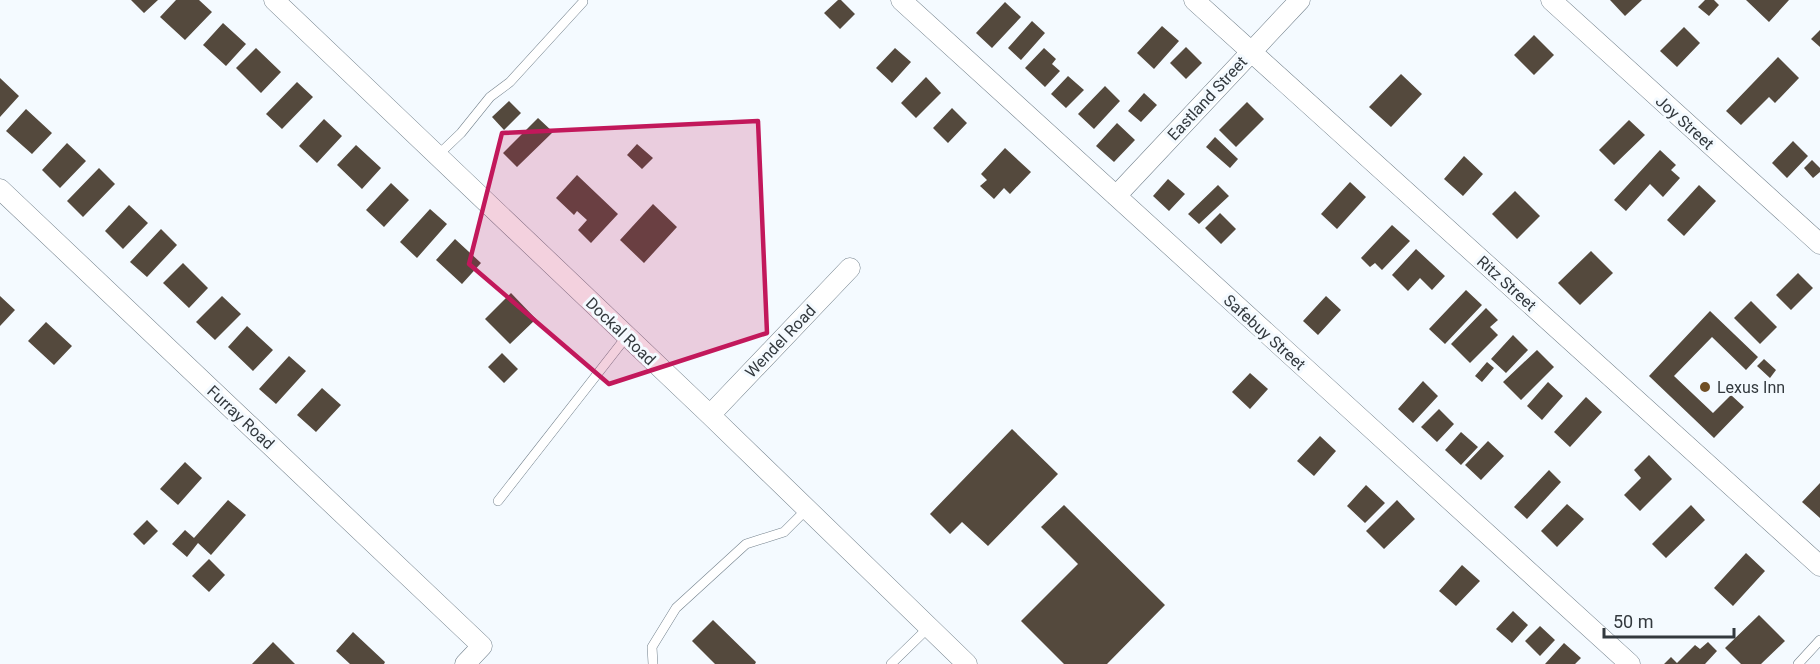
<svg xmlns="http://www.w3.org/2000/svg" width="1820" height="664" font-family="Roboto,sans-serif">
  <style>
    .building { fill: #54493d }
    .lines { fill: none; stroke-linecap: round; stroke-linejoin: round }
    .service-casing { stroke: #73818c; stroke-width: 10 }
    .minor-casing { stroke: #73818c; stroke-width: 21 }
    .service { stroke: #fff; stroke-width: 9 }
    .minor { stroke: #fff; stroke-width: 20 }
    .marked { fill: #c2185b; fill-opacity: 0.2; stroke: #c2185b; stroke-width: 4.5; stroke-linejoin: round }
    .poi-dot { fill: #6f4e25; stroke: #f4faff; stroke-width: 2 }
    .labels { text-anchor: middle; stroke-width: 6; stroke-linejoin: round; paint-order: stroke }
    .street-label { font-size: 16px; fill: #33393e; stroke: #f4faff }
    .poi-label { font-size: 16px; fill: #33393e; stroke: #f4faff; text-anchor: start }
  </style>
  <rect width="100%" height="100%" fill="#f4faff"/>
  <path class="building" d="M131,0H158L144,13Z
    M176,0H199L212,12L185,40L160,17Z
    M838,0H841L855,14L840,29L824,13Z
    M1610,0H1642L1625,16Z
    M1705,0H1714L1719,5L1709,16L1698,7Z
    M1746,0H1789L1769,22Z
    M1005,2L1021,17L992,48L976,33Z
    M1032,21L1045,33L1021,60L1008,48Z
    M223,23L246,44L226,66L203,45Z
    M1162,26L1179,41L1154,69L1137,53Z
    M1684,27L1700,43L1677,67L1660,51Z
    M1820,30V47L1811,39Z
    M1534,35L1554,55L1534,75L1514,55Z
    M1186,47L1202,63L1186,79L1170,63Z
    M256,48L281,72L261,93L236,68Z
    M895,48L911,62L892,83L876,68Z
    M1044,48L1056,59L1052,64L1060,71L1045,87L1025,68Z
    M1778,57L1799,78L1775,103L1769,97L1741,125L1726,111Z
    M1401,74L1422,94L1391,127L1369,107Z
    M1068,76L1084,90L1066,108L1051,94Z
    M926,77L941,93L916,118L901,103Z
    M0,78L19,96L0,117Z
    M297,82L313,97L282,129L266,114Z
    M1105,86L1120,101L1094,129L1078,114Z
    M1144,93L1157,105L1141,122L1128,111Z
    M509,101L521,113L504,130L492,117Z
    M1247,102L1264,119L1236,147L1219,130Z
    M952,108L967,123L948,143L933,128Z
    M26,109L52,133L32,154L6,131Z
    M538,118L553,132L517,167L503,153Z
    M324,119L342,136L317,163L299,146Z
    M1629,120L1645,135L1614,165L1599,150Z
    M1117,123L1135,140L1114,162L1096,146Z
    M1215,137L1238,159L1230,168L1206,147Z
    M1793,141L1808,156L1787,178L1772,163Z
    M67,143L86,161L60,188L42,170Z
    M637,144L653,158L642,169L627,155Z
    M356,145L381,168L362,189L337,165Z
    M1005,148L1031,172L1010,194L1004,188L994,199L980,186L987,180L981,174Z
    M1660,150L1676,165L1671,170L1680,178L1663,197L1650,184L1626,211L1614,200Z
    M1464,156L1483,174L1463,196L1444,179Z
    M1812,160L1820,168V172L1813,178L1804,168Z
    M99,168L115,184L83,217L67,201Z
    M577,175L618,214L591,243L578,230L587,220L577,211L574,215L556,198Z
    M1168,179L1185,194L1169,211L1153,196Z
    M1350,182L1366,197L1337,229L1321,214Z
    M391,183L409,200L384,227L366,210Z
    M1218,185L1229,196L1199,224L1188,214Z
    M1699,185L1716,201L1684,236L1667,220Z
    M1515,191L1540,216L1517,239L1492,214Z
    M653,204L677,227L644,263L620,240Z
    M129,205L148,223L123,249L105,231Z
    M430,209L447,224L417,258L400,242Z
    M1220,213L1236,229L1221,244L1205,228Z
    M1392,225L1410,241L1382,270L1375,263L1370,267L1361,258Z
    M161,229L177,245L147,277L130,262Z
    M455,239L481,263L462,284L436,260Z
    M1416,249L1445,276L1432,290L1420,278L1408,291L1392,275Z
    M1591,251L1613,273L1580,305L1558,283Z
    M183,263L208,288L189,308L163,283Z
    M1798,273L1813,288L1791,310L1776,295Z
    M1466,290L1482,305L1445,344L1429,329Z
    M511,293L536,319L510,344L485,319Z
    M0,296L15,310L0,326Z
    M222,296L241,314L215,340L196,322Z
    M1326,296L1341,310L1318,335L1303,321Z
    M1751,301L1777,327L1760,344L1734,318Z
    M1486,308L1498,320L1490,327L1498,335L1470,363L1451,344Z
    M1710,311L1758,357L1746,370L1712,337L1674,376L1713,413L1731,395L1744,407L1714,438L1649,376Z
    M46,322L72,346L54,365L28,341Z
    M247,326L273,350L253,371L228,347Z
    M1513,335L1528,350L1506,373L1491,359Z
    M1537,350L1554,367L1521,400L1503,382Z
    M502,353L518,369L504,383L488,367Z
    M289,356L306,371L276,404L259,389Z
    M1764,359L1776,370L1770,378L1757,366Z
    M1487,362L1494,368L1482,382L1475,376Z
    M1250,373L1268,389L1250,409L1232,392Z
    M1423,381L1438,396L1413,423L1398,409Z
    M1548,382L1563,396L1542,420L1527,406Z
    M322,388L341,405L316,432L297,415Z
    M1586,397L1602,412L1570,447L1554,432Z
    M1439,409L1454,424L1437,442L1421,427Z
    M1012,429L1058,474L988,546L962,522L950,534L930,514Z
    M1461,432L1478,447L1461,465L1445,450Z
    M1320,436L1336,451L1314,476L1297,461Z
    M1488,441L1504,456L1481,480L1465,465Z
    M1649,455L1672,479L1640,511L1624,495L1641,478L1634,470Z
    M185,462L202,478L178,505L160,489Z
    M1549,470L1561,482L1527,519L1514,507Z
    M1820,483V518L1802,502Z
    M1366,485L1385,503L1365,523L1347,506Z
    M228,500L246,515L211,555L198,543L187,557L172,544L185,530L194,538Z
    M1397,500L1415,519L1384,549L1366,531Z
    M1567,504L1584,519L1557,547L1541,531Z
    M1064,505L1165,605L1107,664H1064L1021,621L1078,564L1041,527Z
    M1691,505L1705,520L1666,558L1652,544Z
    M147,520L158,531L144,545L133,534Z
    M1746,553L1765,571L1733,606L1714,588Z
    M209,559L225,575L209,592L192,576Z
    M1462,565L1480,581L1456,606L1439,591Z
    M1513,611L1528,625L1512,643L1496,629Z
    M1759,615L1785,641L1761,664H1741L1725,648Z
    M713,620L756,662L755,664H715L692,641Z
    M1540,626L1555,640L1540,656L1525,641Z
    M353,632L385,662L384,664H350L336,651Z
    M273,642L295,664H252Z
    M1708,642L1717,651L1705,664H1664L1671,657L1677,663L1695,645L1700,649Z
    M1564,643L1581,658L1575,664H1545Z"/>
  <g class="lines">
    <g class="service-casing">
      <path id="service" d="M437,156L461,133L490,97L510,82L583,2
        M498,501L627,336
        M653,664L652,647L676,608L746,544L784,532L807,509
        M891,664L929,627
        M1798,664L1820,640"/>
    </g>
    <g class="minor-casing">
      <path id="minor" d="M274,0L710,415L967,664
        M901,0L1630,664
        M1194,0L1820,566
        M1551,0L1820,244
        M0,189L482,646L465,664
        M1116,196L1300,0
        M710,415L850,268"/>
    </g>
    <use href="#service" class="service"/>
    <use href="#minor" class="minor"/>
  </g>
  <path class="marked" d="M758,121L767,333L609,384L469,264L502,133Z"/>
  <circle class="poi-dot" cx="1705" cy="387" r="6"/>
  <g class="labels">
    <g class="street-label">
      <text transform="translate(1207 98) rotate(-47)" y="6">Eastland Street</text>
      <text transform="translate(1685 122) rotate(42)" y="6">Joy Street</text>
      <text transform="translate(1507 283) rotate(42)" y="6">Ritz Street</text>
      <text transform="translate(621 331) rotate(44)" y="6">Dockal Road</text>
      <text transform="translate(1265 332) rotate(42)" y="6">Safebuy Street</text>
      <text transform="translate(780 341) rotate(-46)" y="6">Wendel Road</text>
      <text transform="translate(241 417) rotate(43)" y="6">Furray Road</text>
    </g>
    <g class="poi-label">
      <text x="1717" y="393">Lexus Inn</text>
    </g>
  </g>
  <path d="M1604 628v9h130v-9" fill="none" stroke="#33393e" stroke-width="3"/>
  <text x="1613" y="628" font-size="18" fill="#33393e" stroke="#f4faff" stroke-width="4.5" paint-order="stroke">50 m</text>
</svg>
